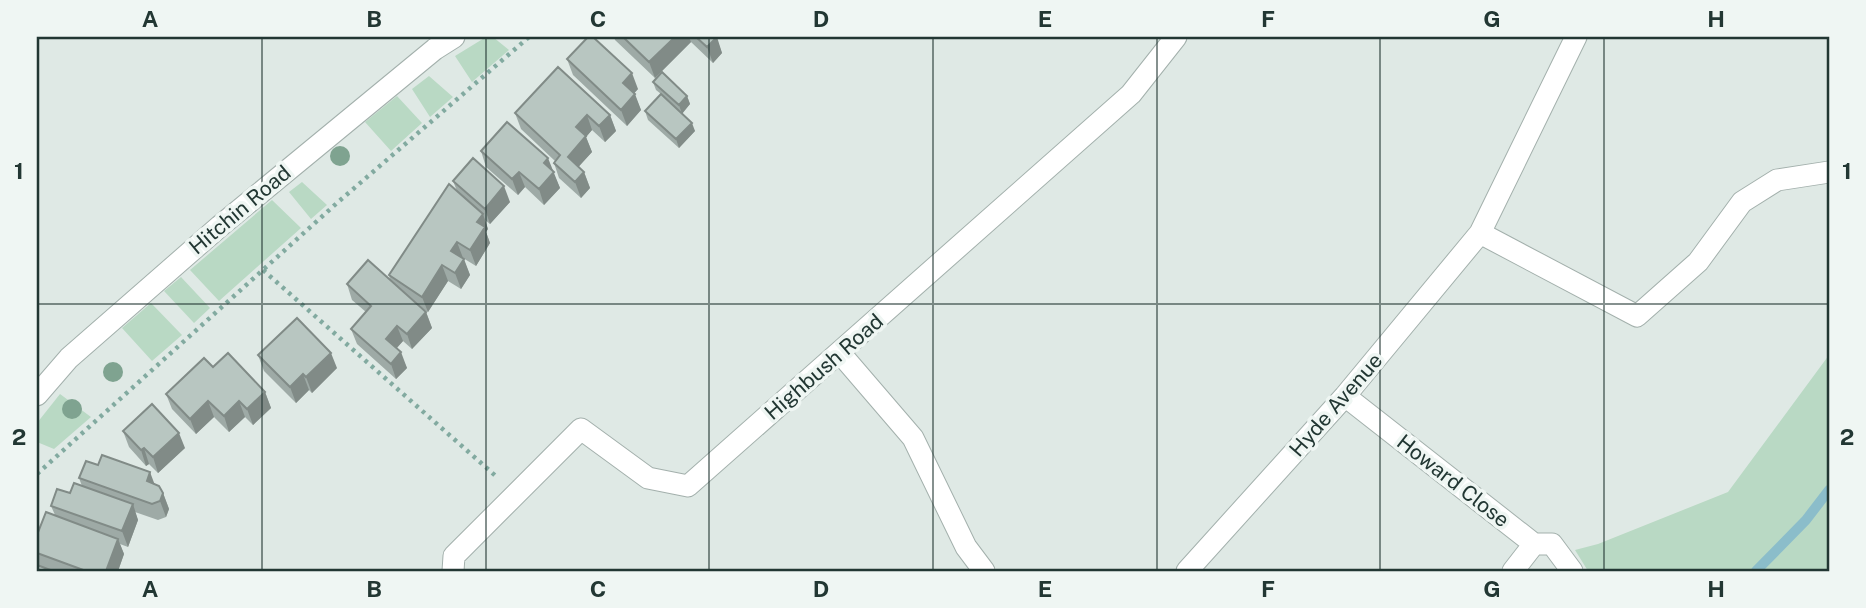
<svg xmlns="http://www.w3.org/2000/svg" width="1866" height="608" font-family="'Public Sans',sans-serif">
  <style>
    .green { fill: #b9d9c4 }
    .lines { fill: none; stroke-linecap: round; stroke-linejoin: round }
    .stream { stroke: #8bbdca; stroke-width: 10 }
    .minor-casing { stroke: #a3b0ac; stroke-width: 23 }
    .path { stroke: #82aaa0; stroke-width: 4.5; stroke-dasharray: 3.5 5; stroke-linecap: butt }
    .minor { stroke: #fff; stroke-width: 21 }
    .tree { fill: #7fa390 }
    .wall { fill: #9eaaa6 }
    .shaded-wall { fill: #818b87 }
    .building { fill: #b8c6c1; stroke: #818b87; stroke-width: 2 }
    .grid { fill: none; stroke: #223733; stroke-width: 2; stroke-opacity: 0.55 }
    .labels { text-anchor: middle; stroke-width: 7; stroke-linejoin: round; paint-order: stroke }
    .street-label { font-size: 21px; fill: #223733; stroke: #eff6f3 }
    .neatline { fill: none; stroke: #223733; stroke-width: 2.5 }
    .grid-label { font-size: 23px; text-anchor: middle; font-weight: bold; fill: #223733 }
  </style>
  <rect width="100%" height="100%" fill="#dfe9e5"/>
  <path class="green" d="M486,37H493L509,50L472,82L455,56Z
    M429,76L453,97L430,117L412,89Z
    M397,96L422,123L391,151L365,122Z
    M302,182L327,205L311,219L289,192Z
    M272,200L301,228L219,301L190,270Z
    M181,277L210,308L194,323L164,291Z
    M151,303L182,335L152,361L122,328Z
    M1829,355V571H1588L1575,550L1598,544L1728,492Z
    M60,394L91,417L54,449L37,442V423Z"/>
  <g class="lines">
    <path class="stream" d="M1756,571L1806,520L1829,490"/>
    <g class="minor-casing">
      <path id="minor" d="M1480,233L1637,316L1698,262L1742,202L1777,180L1829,172
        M840,353L913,438L966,547L984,571
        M37,395L69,358L220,226L435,49L454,37
        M1345,396L1534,544L1513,571
        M1534,544H1552L1572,571
        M453,571L454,556L581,429L648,478L688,486L1131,94L1176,37
        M1187,571L1345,396L1480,233L1576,37"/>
    </g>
    <path class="path" d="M263,270L498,478
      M37,474L337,203L529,37"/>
    <use href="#minor" class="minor"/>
  </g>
  <g class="tree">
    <circle cx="340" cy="156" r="10"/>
    <circle cx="113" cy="372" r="10"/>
    <circle cx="72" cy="409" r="10"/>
  </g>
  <path class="wall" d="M614,37H716L722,53L713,63L691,42L655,78L615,40Z
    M567,59L638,89L634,93L641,110L627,126L573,75Z
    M653,82L687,96L690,104L682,113L695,131L679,148L648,120L645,111L661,94L656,90Z
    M515,113L610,115L616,131L605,142L592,130L586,137L592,152L578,167L584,172L590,188L581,198L559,178L554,163L555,161L521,129Z
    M481,151L552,170L560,188L544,205L525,187L518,195L486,167Z
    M453,181L510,202L490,224L485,220L488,229L486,232L490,243L476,266L463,258L470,275L461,289L448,281L428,312L423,309L426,312L432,328L412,349L403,341L397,348L407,368L396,379L357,344L351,329L366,312L352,300L347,284L390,280L389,275L457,191Z
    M258,355L337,368L312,393L309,390L296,403L264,371Z
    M213,367L265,392L271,408L253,425L245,417L229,432L214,417L196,434L172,409L166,394Z
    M123,431L185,448L158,473L149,464L146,466L129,447Z
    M79,478L155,484L163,493L169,509L166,517L158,520L135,512L138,520L128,547L120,544L124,554L118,571H37V535L55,515L51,506L82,486Z"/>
  <path class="shaded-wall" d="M675,37H689L691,42L655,78L649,62Z
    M717,37L722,53L713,63L707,47Z
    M632,73L638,89L629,99L623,83Z
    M635,94L641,110L627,126L621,110Z
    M687,96L690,104L682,114L679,105Z
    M587,115L592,130L586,137L592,152L573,173L568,157L576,127Z
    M610,115L616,131L605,142L599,126Z
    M692,123L695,131L679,148L676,139Z
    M548,158L560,188L544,205L539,189L544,163Z
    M519,172L525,187L518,195L512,179Z
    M584,172L590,188L581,198L575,182Z
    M504,186L510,202L490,224L485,209Z
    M483,214L488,229L486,232L490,243L476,266L470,250L477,222Z
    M457,242L463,258L451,251Z
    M464,259L470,275L461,289L455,273Z
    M442,265L448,281L428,312L422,297Z
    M426,312L432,328L412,349L407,334Z
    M397,326L403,341L391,354L386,339Z
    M401,352L407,368L396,379L391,364Z
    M331,353L337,368L312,393L306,377Z
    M303,374L309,390L296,403L290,387Z
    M265,392L271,408L253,425L247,409Z
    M208,401L214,417L196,434L190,419Z
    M239,401L245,417L229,432L224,416Z
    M179,433L185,448L158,473L153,457Z
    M144,448L149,464L146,466L141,450Z
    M150,472L156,488L147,481Z
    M163,493L169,509L166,517L160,501Z
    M133,504L138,520L128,547L122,531Z
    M118,539L124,554L118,571H106Z"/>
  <path class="building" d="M588,37H593L632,73L623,83L635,94L621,110L567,59Z
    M623,37H675L649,62Z
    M696,37H717L707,47Z
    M558,67L610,115L599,126L587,115L576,127L586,136L568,157L584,172L575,182L554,163L560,155L515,113Z
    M662,72L687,96L679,105L653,82Z
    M661,94L692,123L676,139L645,111Z
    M507,122L548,158L544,163L554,172L539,189L519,172L512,179L481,151Z
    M473,158L504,186L485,209L453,181Z
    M449,184L483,214L477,222L485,227L470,250L457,242L451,251L464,259L455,273L442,265L422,297L389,275Z
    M368,260L426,312L407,334L397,326L386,339L401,352L391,364L351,329L371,306L347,284Z
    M297,318L331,353L306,377L303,374L290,387L258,355Z
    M228,353L265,392L247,409L239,401L224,416L208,401L190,419L166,394L204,358L213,367Z
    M152,404L179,433L153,457L144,448L141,450L123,431Z
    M102,455L150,472L147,481L159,486L163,493L160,501L152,504L79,478L86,461L98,465Z
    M74,483L133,504L122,531L51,506L57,489L70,493Z
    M46,512L118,539L106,571H86L37,553V535Z
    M37,565L53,571H37Z"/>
  <path class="grid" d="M262,37V571M486,37V571M709,37V571M933,37V571M1157,37V571M1380,37V571M1604,37V571M37,304H1829"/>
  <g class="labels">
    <g class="street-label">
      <text transform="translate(240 210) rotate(-40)" y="7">Hitchin Road</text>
      <text transform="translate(824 367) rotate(-41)" y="7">Highbush Road</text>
      <text transform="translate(1336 405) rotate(-49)" y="7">Hyde Avenue</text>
      <text transform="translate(1453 481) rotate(38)" y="7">Howard Close</text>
    </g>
  </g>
  <rect width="1866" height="608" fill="none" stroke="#eff6f3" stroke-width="77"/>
  <rect x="38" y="38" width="1790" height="532" class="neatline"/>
  <g class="grid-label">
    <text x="150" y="27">A</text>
    <text x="374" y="27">B</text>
    <text x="598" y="27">C</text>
    <text x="821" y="27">D</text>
    <text x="1045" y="27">E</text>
    <text x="1268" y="27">F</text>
    <text x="1492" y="27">G</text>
    <text x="1716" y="27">H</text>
    <text x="19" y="179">1</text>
    <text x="1847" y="179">1</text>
    <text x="19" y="445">2</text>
    <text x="1847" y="445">2</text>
    <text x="150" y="597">A</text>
    <text x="374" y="597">B</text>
    <text x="598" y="597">C</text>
    <text x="821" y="597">D</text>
    <text x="1045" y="597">E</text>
    <text x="1268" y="597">F</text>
    <text x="1492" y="597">G</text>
    <text x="1716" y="597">H</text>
  </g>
</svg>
